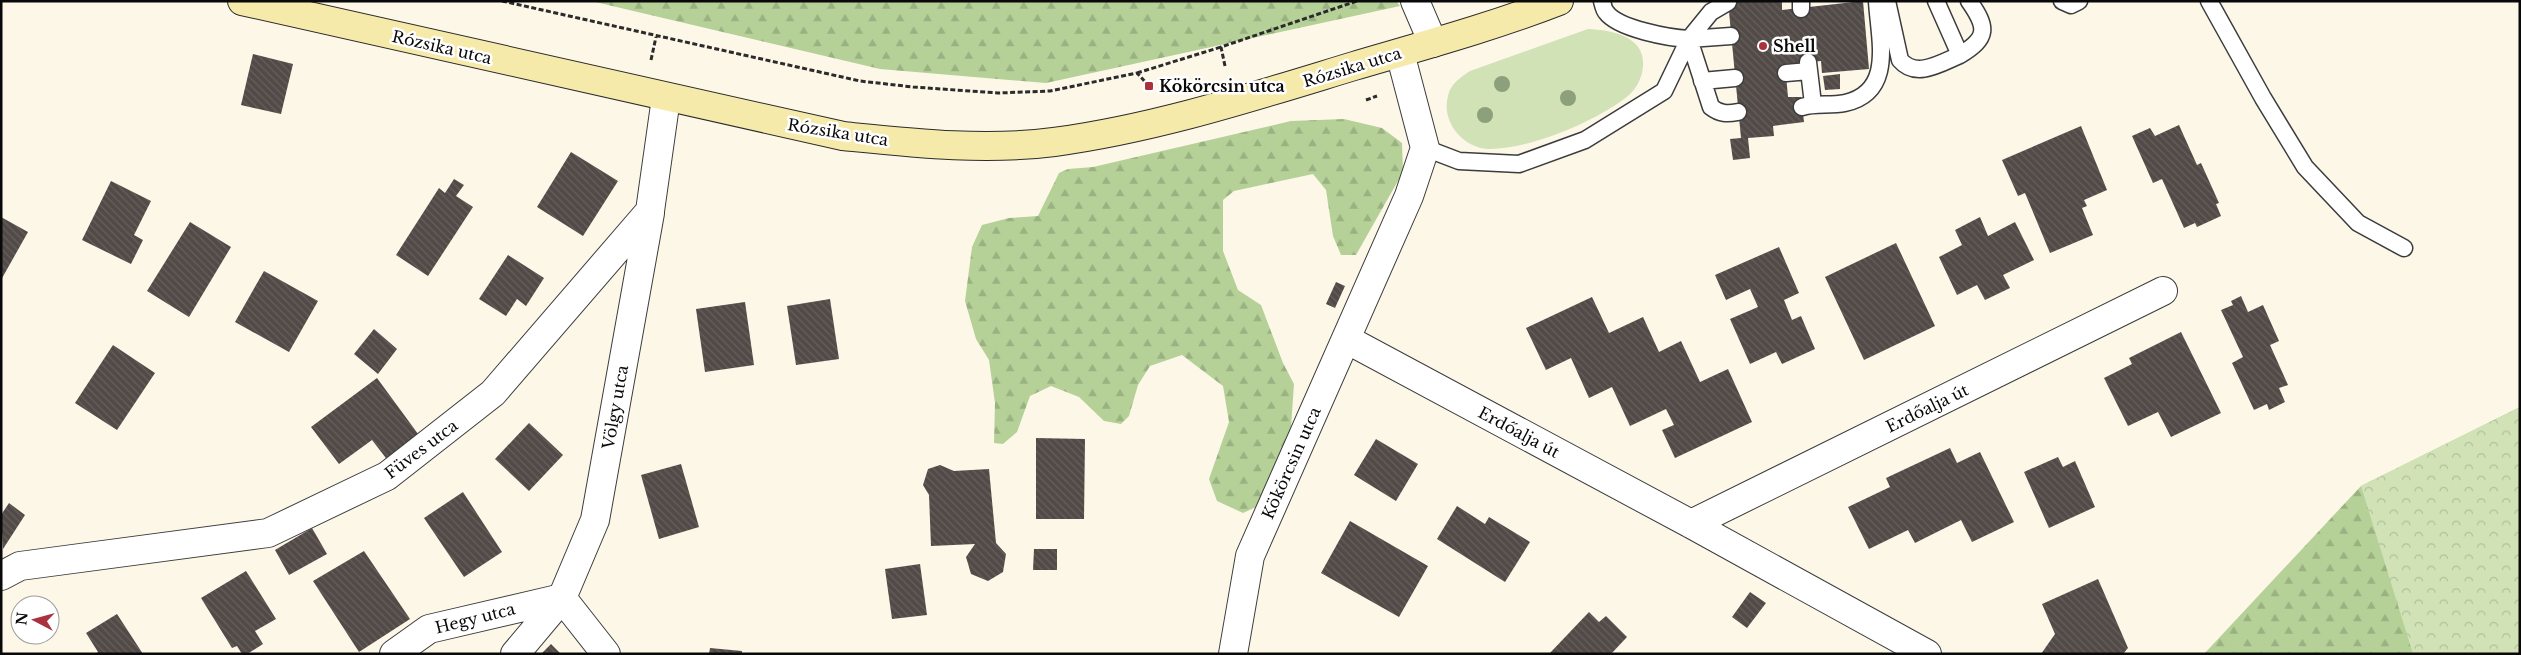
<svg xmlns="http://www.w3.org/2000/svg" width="2521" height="655" font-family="'Libre Baskerville',serif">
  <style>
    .grass { fill: #d0e2b6 }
    .forest { fill: url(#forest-firs) }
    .park { fill: url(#park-crowns) }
    .building { fill: url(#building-back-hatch) }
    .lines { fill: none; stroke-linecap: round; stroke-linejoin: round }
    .service-casing { stroke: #3c3c3c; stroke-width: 19 }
    .minor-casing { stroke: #3c3c3c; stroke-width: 30 }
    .secondary-casing { stroke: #2b2b2b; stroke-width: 30 }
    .path { stroke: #2b2b2b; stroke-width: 3; stroke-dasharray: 5 2.5; stroke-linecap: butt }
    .service { stroke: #fff; stroke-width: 16 }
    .minor { stroke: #fff; stroke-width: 28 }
    .secondary { stroke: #f6eaaa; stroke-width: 28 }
    .tree { fill: #8ca07b }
    .poi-dot { fill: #a9323e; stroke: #fff; stroke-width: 2 }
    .labels { text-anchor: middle; stroke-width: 5; stroke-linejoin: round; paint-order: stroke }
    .poi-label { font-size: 16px; font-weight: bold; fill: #090909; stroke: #fff; text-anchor: start }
    .street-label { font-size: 16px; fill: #090909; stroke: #fff }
  </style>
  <defs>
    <pattern id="forest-firs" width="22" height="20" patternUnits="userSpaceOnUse" patternTransform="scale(1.25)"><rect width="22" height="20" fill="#b5d198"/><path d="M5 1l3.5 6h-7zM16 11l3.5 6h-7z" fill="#9ab282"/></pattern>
    <pattern id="park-crowns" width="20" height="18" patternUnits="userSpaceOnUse" patternTransform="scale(1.25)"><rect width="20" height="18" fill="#d0e2b6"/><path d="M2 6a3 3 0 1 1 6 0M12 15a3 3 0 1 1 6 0" fill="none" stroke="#b1c19b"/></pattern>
    <pattern id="building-back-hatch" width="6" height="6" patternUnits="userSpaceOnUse" patternTransform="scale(1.25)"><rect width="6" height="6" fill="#514a47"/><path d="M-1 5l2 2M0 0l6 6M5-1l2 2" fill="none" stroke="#655f5d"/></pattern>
  </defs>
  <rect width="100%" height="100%" fill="#fdf7e8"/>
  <path class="grass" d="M1588,29C1615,30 1650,38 1642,73C1640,81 1635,90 1629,95C1598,121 1528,150 1488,149C1462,147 1441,121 1448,96C1450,84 1461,77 1470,71Z"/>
  <path class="forest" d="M591,1H1396L1400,6L1046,83L880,69Z
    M1344,119L1382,128L1402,143L1403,172L1356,255H1341L1333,236L1326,190L1313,174L1234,191L1223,200V251L1238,290L1261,305L1283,363L1294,384L1291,427L1282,457L1265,496L1256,507L1243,513L1217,501L1209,479L1229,422L1223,386L1182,355L1150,366L1138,385L1129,416L1121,424L1104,421L1079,397L1051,386L1030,396L1017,432L1003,444L994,443L995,403L989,360L976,339L965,301L972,247L982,225L1009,218L1038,216L1059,173L1068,169L1093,167L1291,121Z
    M2520,407V654H2204L2361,486Z"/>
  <path class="park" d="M2520,407V654H2413L2361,486Z"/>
  <path class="building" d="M1728,1H1782V10L1863,1L1869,69L1822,73L1821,61L1785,64L1788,97H1801L1804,122L1773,126L1774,136L1748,138L1750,158L1733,160L1730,139L1741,138Z
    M253,54L293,64L281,114L241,105Z
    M1840,74V89L1825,90L1823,76Z
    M2179,125L2197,165L2201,163L2219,203L2216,204L2221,216L2197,227L2195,223L2184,228L2162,179L2153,183L2132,136L2150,128L2155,136Z
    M2081,126L2107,190L2084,200L2087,206L2082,208L2093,235L2050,253L2025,193L2018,196L2002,160Z
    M571,152L618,181L583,236L537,207Z
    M454,179L464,185L456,196L473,207L428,276L396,255L439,188L445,193Z
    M111,181L151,201L134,235L143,240L131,264L82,240Z
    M1,217L28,232L1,280Z
    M1980,217L1988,236L2015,222L2034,260L2003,275L2010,288L1985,300L1977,285L1957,295L1939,257L1962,245L1955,230Z
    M190,222L231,247L189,317L147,291Z
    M1896,243L1935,326L1864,360L1825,277Z
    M1779,247L1799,293L1784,300L1792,320L1801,316L1815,349L1782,364L1776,352L1750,364L1730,319L1758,307L1750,289L1726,300L1715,275Z
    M508,255L544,278L526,306L517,299L506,316L479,299Z
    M264,271L318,301L289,352L235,322Z
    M1336,282L1345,286L1335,308L1326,304Z
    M2241,296L2248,312L2263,305L2279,341L2270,345L2288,385L2279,388L2285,402L2269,410L2267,404L2254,410L2232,363L2243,357L2221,310L2233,305L2231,301Z
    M1592,297L1609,333L1643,317L1659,352L1681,341L1700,382L1728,369L1752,422L1675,458L1662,430L1674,425L1666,409L1630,426L1612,387L1589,398L1571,358L1546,370L1526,328Z
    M830,299L839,359L796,365L787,306Z
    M745,302L754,365L705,372L696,309Z
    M374,329L397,349L378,374L354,354Z
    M2181,332L2221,413L2171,437L2158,412L2128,426L2104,378L2132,364L2129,358Z
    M113,345L155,373L117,430L75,403Z
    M377,378L421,438L389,462L372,440L339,464L311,427Z
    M529,423L563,455L529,491L495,459Z
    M1036,438L1085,439L1084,519H1036Z
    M1376,439L1418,464L1396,501L1354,475Z
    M1950,448L1957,463L1980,452L2014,522L1972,542L1961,520L1915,543L1908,530L1869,549L1848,507L1890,487L1886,478Z
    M2058,457L2063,467L2075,461L2095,507L2049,528L2024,472Z
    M681,464L699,527L659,539L641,475Z
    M940,465L954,471L989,469L996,543L1006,554L1003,572L988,581L971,574L966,557L975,544L931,546L929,495L923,485L928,469Z
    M463,492L502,552L464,577L424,518Z
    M9,503L25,515L3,549L1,515Z
    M1457,506L1485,524L1489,517L1530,542L1505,582L1437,539Z
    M1350,521L1428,566L1399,617L1321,573Z
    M312,528L327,554L289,575L275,550Z
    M1034,549H1057V570H1033Z
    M364,551L410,619L359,652L313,581Z
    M920,564L927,615L892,619L885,569Z
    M246,571L276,619L255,631L263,644L247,654H242L237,646L232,648L201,598Z
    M2098,579L2128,648L2123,654H2041L2055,634L2042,604Z
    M1750,592L1766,603L1747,628L1732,617Z
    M1589,612L1599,622L1606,616L1627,637L1611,654H1549Z
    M117,614L143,654H95L98,652L86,633Z
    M551,644L561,654H541Z
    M710,648L742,651V654H709Z"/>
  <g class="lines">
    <g class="service-casing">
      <path id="service" d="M1602,1C1603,5 1604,10 1606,12C1618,29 1670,38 1689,39
        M1801,1V9
        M1887,1L1900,60C1916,79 1941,63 1960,55L1936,1
        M2062,1L2071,5L2079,1
        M2209,1L2263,98L2305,167L2358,223L2404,248
        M1689,39L1711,107C1720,114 1727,114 1738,112
        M1689,39L1711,12L1728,2
        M1960,55C1988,38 1988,28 1969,1
        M1808,62L1813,104
        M1786,73L1809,71
        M1702,81L1735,78
        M1802,107C1816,103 1830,106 1845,103C1895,92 1879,39 1877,1
        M1425,148L1459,161L1519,164L1585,140L1664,91L1689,39L1731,36"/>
    </g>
    <g class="minor-casing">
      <path id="minor" d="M1415,1L1433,43
        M1346,339L1691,524L1927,654
        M1691,524L2163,291
        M1,576L20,566L268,533L387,476L493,393L650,211L666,98
        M394,654L429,629L562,598L606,654
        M515,654L562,598L595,520L650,213
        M1233,654L1250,556L1409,196L1425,148L1400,53"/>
    </g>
    <g class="secondary-casing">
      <path id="secondary" d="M242,1L843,136C913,143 984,151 1054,142C1157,128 1255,96 1354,66C1422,46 1492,27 1559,1"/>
    </g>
    <path class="path" d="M502,1L860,81L913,87L998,93L1050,91L1137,73L1149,86
      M651,60L656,37
      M1225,66L1221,47L1357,1
      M1137,73L1221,47
      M1366,100L1377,96"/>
    <use href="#service" class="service"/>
    <use href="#minor" class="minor"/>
    <use href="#secondary" class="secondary"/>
  </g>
  <g class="tree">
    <circle cx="1502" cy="84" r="8"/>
    <circle cx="1568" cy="98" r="8"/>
    <circle cx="1485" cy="115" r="8"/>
  </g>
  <g class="poi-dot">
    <circle cx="1763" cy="46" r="5"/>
    <rect x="1144" y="81" width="10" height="10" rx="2.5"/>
  </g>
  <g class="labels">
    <g class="poi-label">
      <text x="1773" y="52">Shell</text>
      <text x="1159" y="92">Kökörcsin utca</text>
    </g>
    <g class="street-label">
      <text transform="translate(442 47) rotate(13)" y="6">Rózsika utca</text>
      <text transform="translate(1352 67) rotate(-17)" y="6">Rózsika utca</text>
      <text transform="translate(838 132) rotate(9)" y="6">Rózsika utca</text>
      <text transform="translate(615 407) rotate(-80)" y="6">Völgy utca</text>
      <text transform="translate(1927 408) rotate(-26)" y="6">Erdőalja út</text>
      <text transform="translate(1519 432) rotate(28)" y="6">Erdőalja út</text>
      <text transform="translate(421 449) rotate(-37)" y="6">Füves utca</text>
      <text transform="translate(1291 463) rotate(-66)" y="6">Kökörcsin utca</text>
      <text transform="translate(475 618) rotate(-14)" y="6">Hegy utca</text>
    </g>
  </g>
  <rect width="2521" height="655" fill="none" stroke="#090909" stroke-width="5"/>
  <g transform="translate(35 620) rotate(276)"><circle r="24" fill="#ffffff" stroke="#9d9d9d"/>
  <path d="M0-4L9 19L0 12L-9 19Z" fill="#a9323e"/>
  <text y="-8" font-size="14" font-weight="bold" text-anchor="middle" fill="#090909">N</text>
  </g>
</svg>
